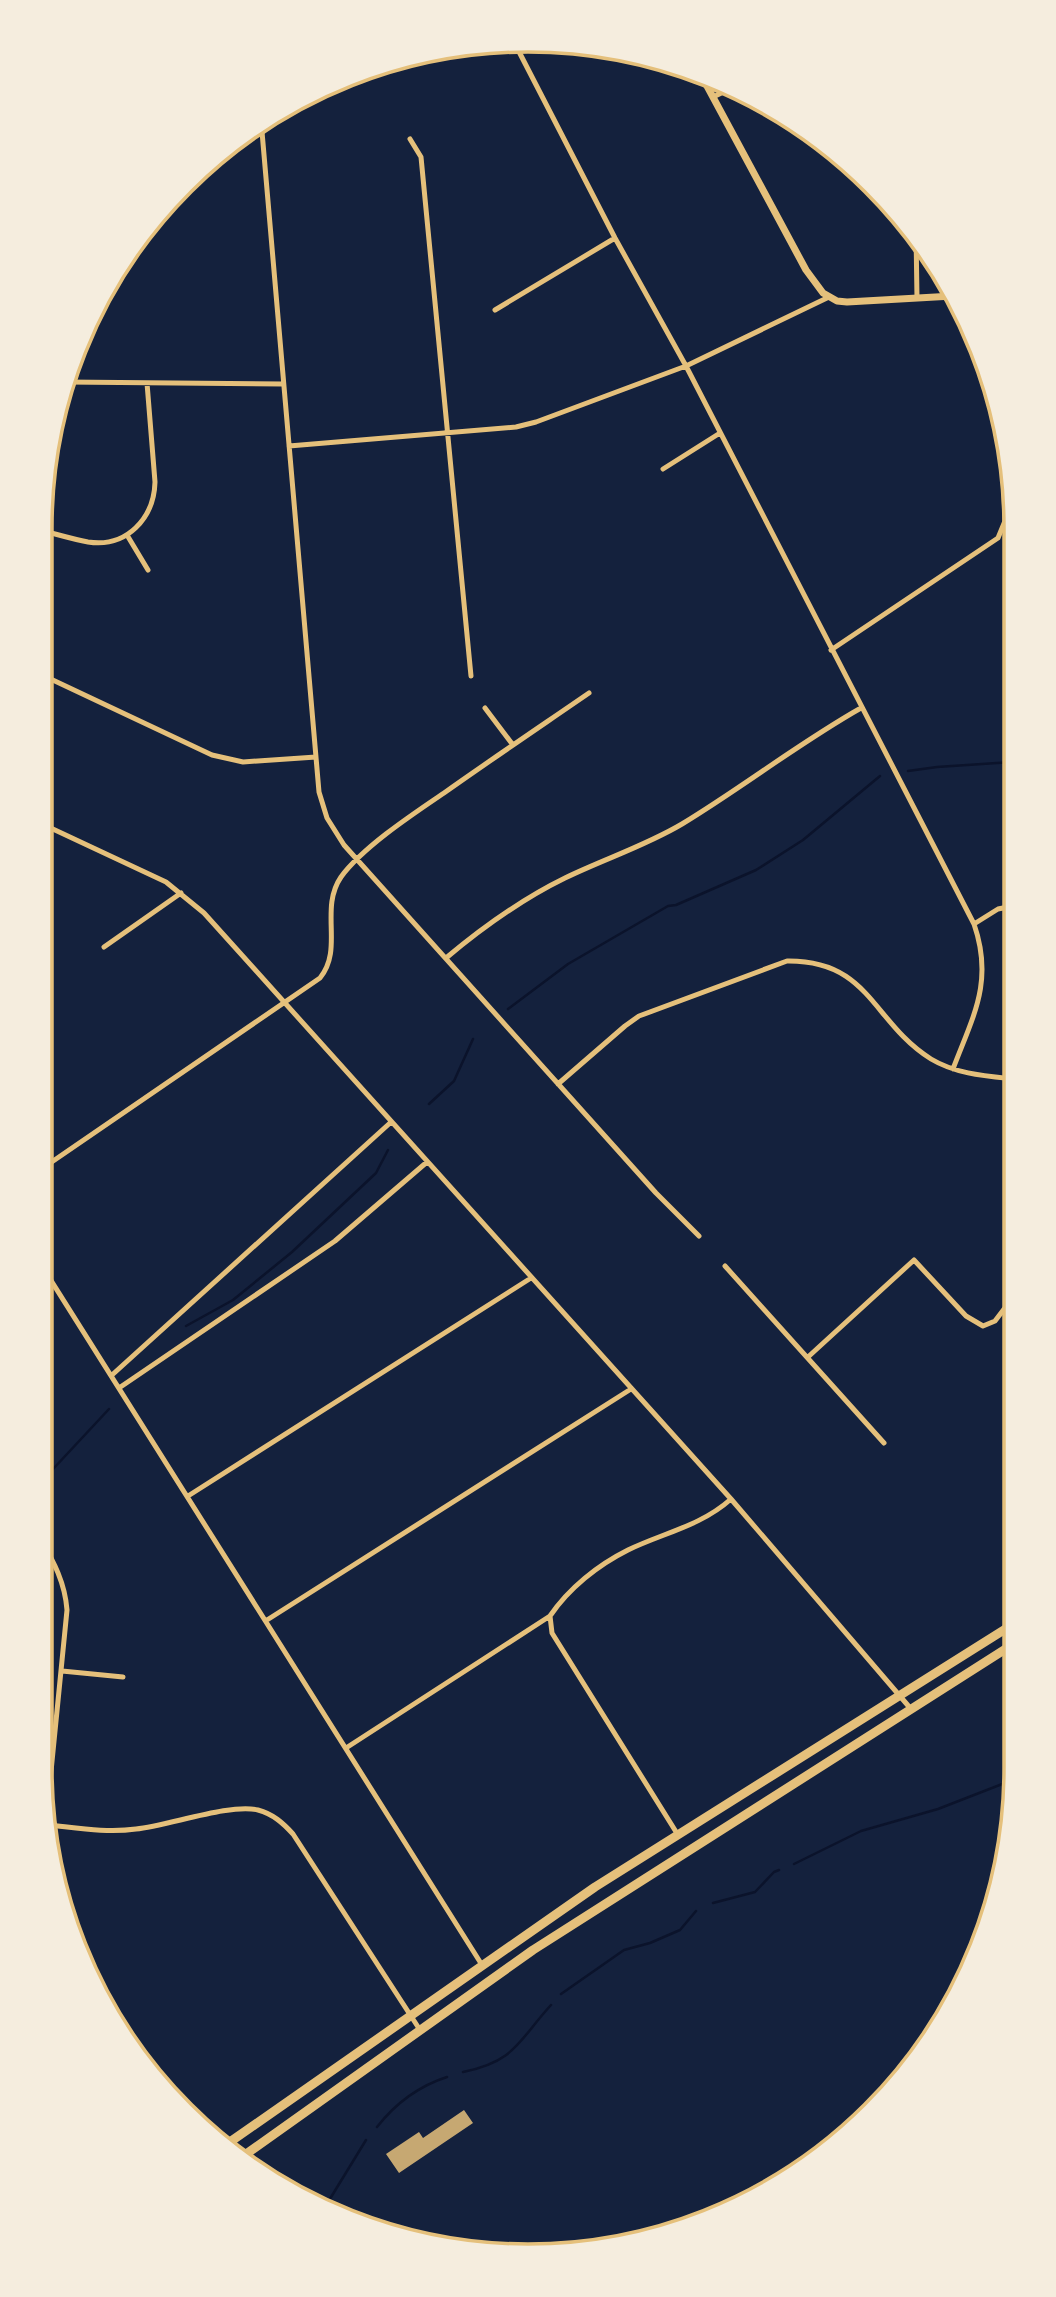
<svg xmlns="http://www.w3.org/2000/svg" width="1056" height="2297" font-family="'Source Sans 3',sans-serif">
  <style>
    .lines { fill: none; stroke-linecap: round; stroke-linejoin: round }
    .stream { stroke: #0b132b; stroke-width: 2.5 }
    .building { fill: #c6a872 }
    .minor { stroke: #e5c07b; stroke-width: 5 }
    .tertiary { stroke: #e5c07b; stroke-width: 7 }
    .primary { stroke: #e5c07b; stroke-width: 9 }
    .rim { fill: none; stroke: #e5c07b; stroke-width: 3.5 }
  </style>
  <rect width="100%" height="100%" fill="#14213d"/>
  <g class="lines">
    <path class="stream" d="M908,771L937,767L1012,762
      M508,1009L568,964L668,906L676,905L756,870L803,840L880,776
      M429,1104L454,1081L473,1039
      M186,1326L233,1300L292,1252L376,1173L388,1150
      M40,1483L109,1409
      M794,1864L861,1831L938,1809L1015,1779
      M713,1903L755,1892L774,1872L779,1870
      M561,1994L624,1950L650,1943L680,1930L696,1911
      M463,2072C516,2061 518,2041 551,2005
      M377,2127C395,2104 419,2086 447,2077
      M325,2207L366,2140"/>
  </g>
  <path class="building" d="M464,2110L473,2123L399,2173L386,2154L419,2132L423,2138Z"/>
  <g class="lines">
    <path class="minor" d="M514,42L615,238L686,366L974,924C994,982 973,1016 953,1069
      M713,97L732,88
      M261,120L319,792L327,818L344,845L656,1193L699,1236
      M410,139L421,157L471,676
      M916,233L917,298
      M495,310L615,238
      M65,382L283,384
      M289,446L516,427L536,422L686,366L829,297
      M663,469L720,433
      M40,530C56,534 72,539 88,542C127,548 154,518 155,482L147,383
      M127,535L148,570
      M831,650L998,538L1005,521L1002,430
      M40,674L212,755L243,762L316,757
      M485,708L513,745
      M40,823L166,882L204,913L731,1499L911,1709
      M974,924L998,909L1013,906
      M104,947L181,893
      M446,958C483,927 522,899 565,878C604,859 645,846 682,824C743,787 799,743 861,708
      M558,1084L625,1026L639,1016L787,961C870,960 872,1022 931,1059C956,1074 985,1076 1014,1079
      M1012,1144L1014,1124
      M40,1170L320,978C344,949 319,909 341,877C363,847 413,814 444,793C492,759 541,726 589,693
      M40,1263L482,1965
      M725,1266L884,1443
      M808,1357L914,1260L966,1316L983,1326L995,1321L1014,1296
      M112,1375L390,1123
      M119,1388L335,1241L427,1162
      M188,1496L531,1278
      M40,1538C54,1562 65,1583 67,1610L47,1812
      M550,1616L552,1633L678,1835
      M267,1620L631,1389
      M62,1671L123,1677
      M346,1748L550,1616C569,1588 598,1565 628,1550C663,1533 701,1526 731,1499
      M49,1825C78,1828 107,1833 136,1829C168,1826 230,1803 258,1810C273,1814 283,1823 293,1834L420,2030
      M463,2250L478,2252"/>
    <path class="tertiary" d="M700,73L806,270L823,293L837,301L847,302L953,296"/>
    <path class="primary" d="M227,2144L595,1887L1015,1623
      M242,2157L533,1950L1015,1643"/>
  </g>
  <path d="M0 0H1056V2297H0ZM528 52H528A476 476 0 0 1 1004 528V1768A476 476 0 0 1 528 2244H528A476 476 0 0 1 52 1768V528A476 476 0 0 1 528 52Z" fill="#f5edde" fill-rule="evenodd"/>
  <path class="rim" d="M528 52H528A476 476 0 0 1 1004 528V1768A476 476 0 0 1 528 2244H528A476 476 0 0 1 52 1768V528A476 476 0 0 1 528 52Z"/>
</svg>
